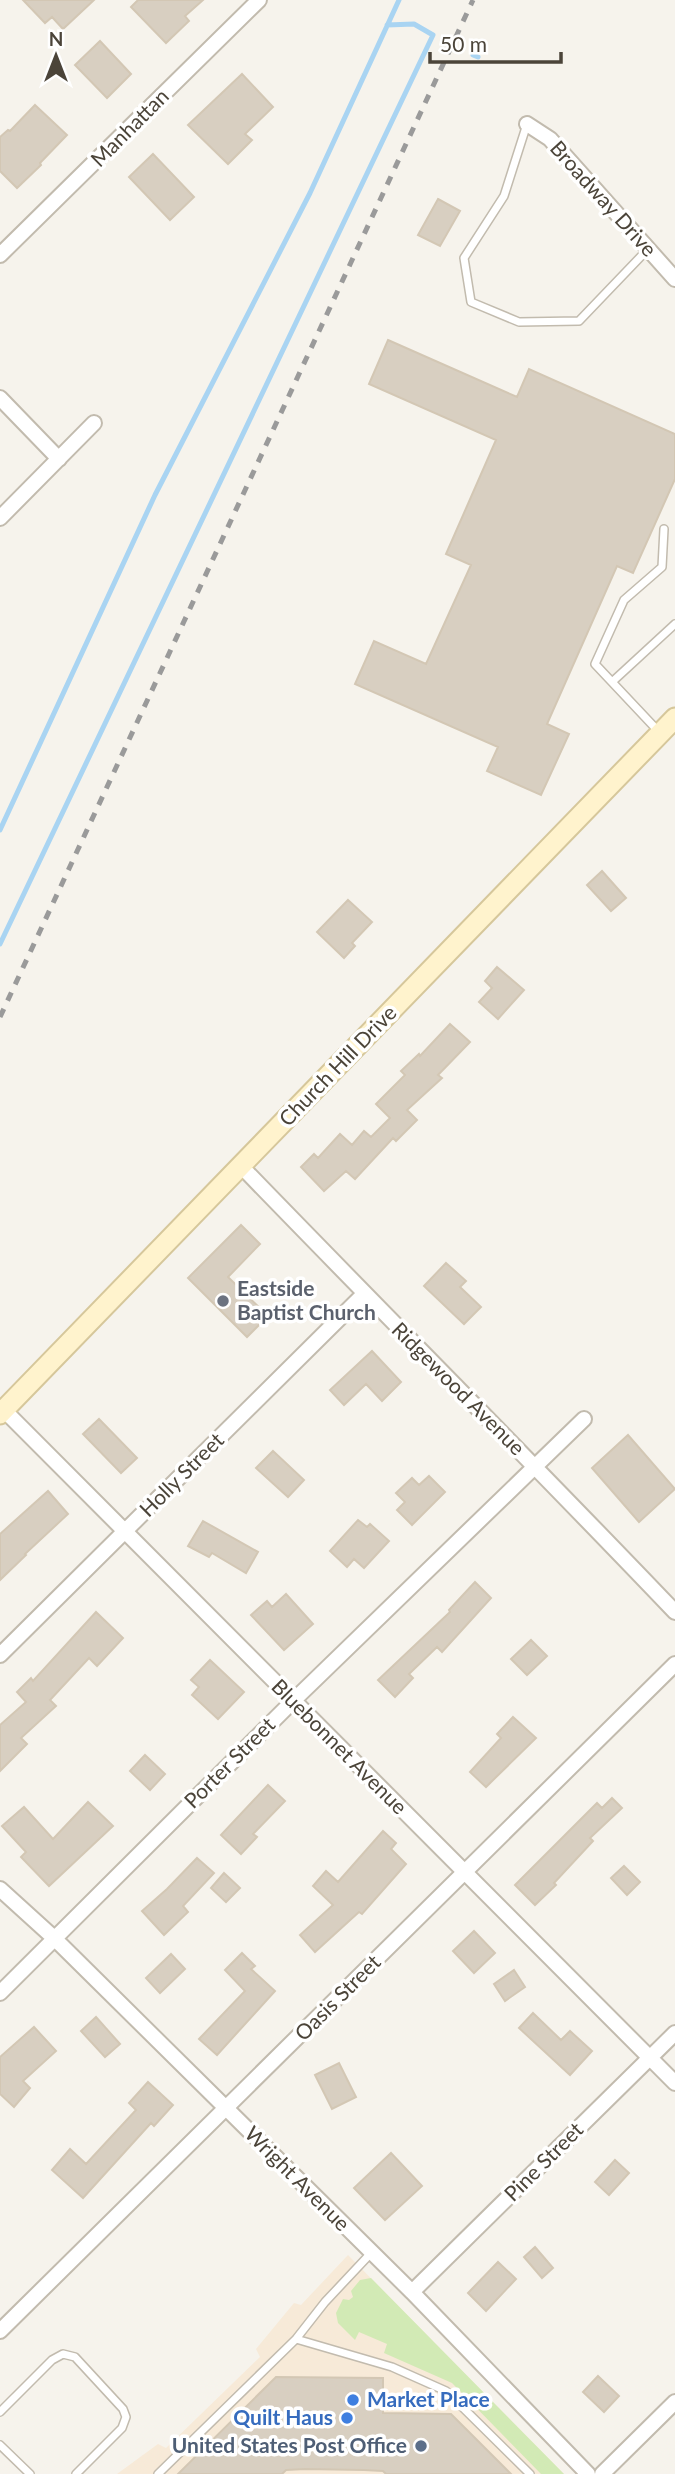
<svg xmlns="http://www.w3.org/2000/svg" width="675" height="2474" font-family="Lato,sans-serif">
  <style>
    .commercial { fill: #f7ead8 }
    .green { fill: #d2eab5 }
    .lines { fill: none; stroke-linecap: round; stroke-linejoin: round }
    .stream { stroke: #a9d4f2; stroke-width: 5 }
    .building { fill: #d8cfc1; stroke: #d3c7b4; stroke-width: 2 }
    .lane-casing { stroke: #c2bbae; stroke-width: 10 }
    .street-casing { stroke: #c2bbae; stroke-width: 18 }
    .secondary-casing { stroke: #d6c79b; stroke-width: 23 }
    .lane { stroke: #fff; stroke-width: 7 }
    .street { stroke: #fff; stroke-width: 14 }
    .secondary { stroke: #fff3cd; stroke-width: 19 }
    .rail { stroke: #9a9a9a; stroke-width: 5; stroke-dasharray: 9 9; stroke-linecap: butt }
    .worship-dot { fill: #6b7280; stroke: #fff; stroke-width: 2.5 }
    .shop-dot { fill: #3f7fe0; stroke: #fff; stroke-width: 2.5 }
    .service-dot { fill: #5c6f8a; stroke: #fff; stroke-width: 2.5 }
    .labels { text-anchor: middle; stroke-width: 7; stroke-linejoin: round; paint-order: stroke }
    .street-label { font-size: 21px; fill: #4b4439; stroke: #fff }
    .worship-label { font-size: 21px; font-weight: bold; fill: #5b616d; stroke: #fff; text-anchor: start }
    .shop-label { font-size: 21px; font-weight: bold; fill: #366cbe; stroke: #fff; text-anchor: start }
    .service-label { font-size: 21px; font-weight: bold; fill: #4e5e75; stroke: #fff; text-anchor: end }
  </style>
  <rect width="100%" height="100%" fill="#f6f3ec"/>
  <path class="commercial" d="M348,2255L564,2474H117L158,2444L166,2448L260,2357L256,2349L294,2303L301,2305Z"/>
  <path class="green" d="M371,2278L564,2474H541L452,2383L384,2353L387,2344L359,2332L355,2340L338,2323L336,2313L343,2299L349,2300L353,2297L351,2291L360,2280Z"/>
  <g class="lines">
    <path class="stream" d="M473,55L478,57
      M0,830L155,495L310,193L399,0
      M0,944L433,35L414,24L387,25"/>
  </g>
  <path class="building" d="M23,0H94L63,29L52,17L45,23Z
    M138,0H203L185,16L189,21L166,43L131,7Z
    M100,41L131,74L107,98L75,65Z
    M242,74L273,107L245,134L252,140L228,164L188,125Z
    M35,105L67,135L40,163L41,165L17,188L0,171V137L8,130L10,131Z
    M153,154L194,197L170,220L129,177Z
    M438,199L460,211L440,246L418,235Z
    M388,340L517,397L529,369L675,434V479L633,573L617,566L547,724L569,734L541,795L487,771L498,747L355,684L374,641L426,664L471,565L446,554L496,440L369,384Z
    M602,871L626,898L611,911L587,885Z
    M348,900L372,922L352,943L355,946L344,958L317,932Z
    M497,967L524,990L498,1019L479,1002L492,988L485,981Z
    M450,1024L470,1042L438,1075L442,1078L407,1110L417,1120L396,1141L393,1138L355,1179L346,1171L324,1191L301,1167L314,1154L318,1158L340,1134L352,1145L364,1131L371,1137L390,1118L376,1104L405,1075L401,1071L419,1054L420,1056Z
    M241,1225L260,1244L228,1277L268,1316L247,1337L188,1278Z
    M446,1263L466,1281L460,1287L481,1307L464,1324L424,1286Z
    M372,1351L401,1382L382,1401L366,1384L344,1405L330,1390Z
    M99,1419L137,1458L121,1473L83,1434Z
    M628,1435L675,1489L639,1522L592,1468Z
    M273,1451L304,1480L288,1497L256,1468Z
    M429,1476L445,1492L412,1525L397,1510L405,1502L396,1493L412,1478L419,1485Z
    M48,1491L68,1514L25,1554L26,1555L0,1580V1534Z
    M358,1520L367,1527L370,1524L389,1541L364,1568L354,1559L347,1567L330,1551Z
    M203,1521L258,1552L246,1573L212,1553L209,1557L188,1546Z
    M475,1582L491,1598L442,1652L437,1647L409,1674L413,1678L395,1697L378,1680L450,1612L449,1610Z
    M286,1594L313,1624L284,1650L251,1615L267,1601L272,1607Z
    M96,1612L123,1638L97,1666L89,1658L50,1700L56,1706L21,1738L27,1744L0,1771V1725L26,1702L17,1692L31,1678L33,1681Z
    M531,1640L547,1656L527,1675L511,1659Z
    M210,1660L244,1692L218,1719L192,1695L199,1687L191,1680Z
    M513,1717L536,1738L486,1787L470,1772L501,1738L497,1734Z
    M145,1755L165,1774L150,1790L130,1771Z
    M268,1785L285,1801L253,1834L257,1837L241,1854L221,1835Z
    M612,1798L622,1808L590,1838L593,1841L554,1883L556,1885L535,1905L515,1885L597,1803L602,1808Z
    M88,1802L113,1826L49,1886L21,1857L26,1852L2,1826L24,1807L53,1839Z
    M383,1831L396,1843L391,1849L406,1864L362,1914L359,1912L315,1952L300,1935L333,1905L313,1886L326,1871L338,1882Z
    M197,1858L214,1873L183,1906L188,1912L164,1935L142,1911L167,1889Z
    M624,1866L640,1882L627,1895L611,1878Z
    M224,1873L240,1888L226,1902L211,1888Z
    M474,1931L495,1953L474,1973L453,1951Z
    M242,1953L255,1966L251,1969L275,1991L217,2055L199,2039L245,1991L225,1970Z
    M171,1954L185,1969L160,1993L146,1978Z
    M514,1970L525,1987L505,2001L494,1984Z
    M533,2013L561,2040L570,2031L592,2051L570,2075L519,2028Z
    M96,2017L120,2044L105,2057L81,2031Z
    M34,2027L56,2051L23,2081L30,2088L14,2107L0,2094V2057Z
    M339,2063L356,2097L332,2109L315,2075Z
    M148,2082L173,2105L154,2126L151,2123L83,2198L52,2170L70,2149L86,2164L136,2110L129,2103Z
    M391,2153L422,2186L385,2220L354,2188Z
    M615,2160L629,2173L609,2195L595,2182Z
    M535,2247L553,2268L542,2278L524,2257Z
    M498,2262L516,2279L486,2311L468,2293Z
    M598,2376L619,2396L604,2412L583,2392Z
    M276,2377L383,2378V2413L451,2414L511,2474H386L383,2471L364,2470L305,2469L286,2470L282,2474H178Z"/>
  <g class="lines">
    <g class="lane-casing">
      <path id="lane" d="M527,124L504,196L464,258L471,302L519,322L579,321L648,249
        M612,682L675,624
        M660,733L595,664L624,600L662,567L664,529
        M296,2339L392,2367L446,2391L530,2474
        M0,2412L52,2360L63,2354L75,2357L123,2409L126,2417L122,2428L76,2474
        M0,2445L30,2474
        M158,2474L296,2339L325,2302L372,2252"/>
    </g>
    <g class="street-casing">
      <path id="street" d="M527,124L550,139L675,279
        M0,255L259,0
        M0,398L59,459
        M0,518L94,423
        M241,1166C385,1315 532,1462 675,1612
        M4,1410L675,2083
        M0,1655L364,1294
        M0,1889L54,1938L412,2292L588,2474
        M0,1993L293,1701L584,1419
        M412,2292L675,2033
        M0,2331L675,1664
        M602,2474L675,2402"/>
    </g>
    <g class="secondary-casing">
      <path id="secondary" d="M0,1414L675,718"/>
    </g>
    <use href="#lane" class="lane"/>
    <use href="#street" class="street"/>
    <use href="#secondary" class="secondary"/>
    <path class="rail" d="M0,1017L473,0"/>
  </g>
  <circle class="worship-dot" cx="223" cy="1301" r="7"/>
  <g class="shop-dot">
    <circle cx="353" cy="2400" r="7"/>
    <circle cx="347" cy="2418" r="7"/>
  </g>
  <circle class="service-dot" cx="421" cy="2446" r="7"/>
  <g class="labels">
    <g class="street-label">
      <text transform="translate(130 128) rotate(-45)" y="7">Manhattan</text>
      <text transform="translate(603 199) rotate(48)" y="7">Broadway Drive</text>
      <text transform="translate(338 1066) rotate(-46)" y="7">Church Hill Drive</text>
      <text transform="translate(458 1389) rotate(45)" y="7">Ridgewood Avenue</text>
      <text transform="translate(182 1475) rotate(-45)" y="7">Holly Street</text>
      <text transform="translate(339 1747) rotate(45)" y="7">Bluebonnet Avenue</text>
      <text transform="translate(230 1763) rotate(-45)" y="7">Porter Street</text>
      <text transform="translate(338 1998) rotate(-45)" y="7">Oasis Street</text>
      <text transform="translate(544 2162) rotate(-45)" y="7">Pine Street</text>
      <text transform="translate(297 2179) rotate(45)" y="7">Wright Avenue</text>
    </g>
    <g class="worship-label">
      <text x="237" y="1296">Eastside<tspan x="237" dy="24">Baptist Church</tspan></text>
    </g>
    <g class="shop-label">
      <text x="367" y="2407">Market Place</text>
      <text x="333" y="2425" text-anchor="end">Quilt Haus</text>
    </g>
    <g class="service-label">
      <text x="407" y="2453">United States Post Office</text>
    </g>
  </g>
  <g transform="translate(56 56)" stroke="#ffffff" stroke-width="5" paint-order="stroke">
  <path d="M0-5L12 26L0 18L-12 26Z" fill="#4b4439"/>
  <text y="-10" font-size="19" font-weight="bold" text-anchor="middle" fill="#4b4439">N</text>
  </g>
  <path d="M430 52v10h131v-10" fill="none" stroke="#4b4439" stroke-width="3.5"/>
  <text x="440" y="52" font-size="21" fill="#4b4439" stroke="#ffffff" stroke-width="5" paint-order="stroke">50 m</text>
</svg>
